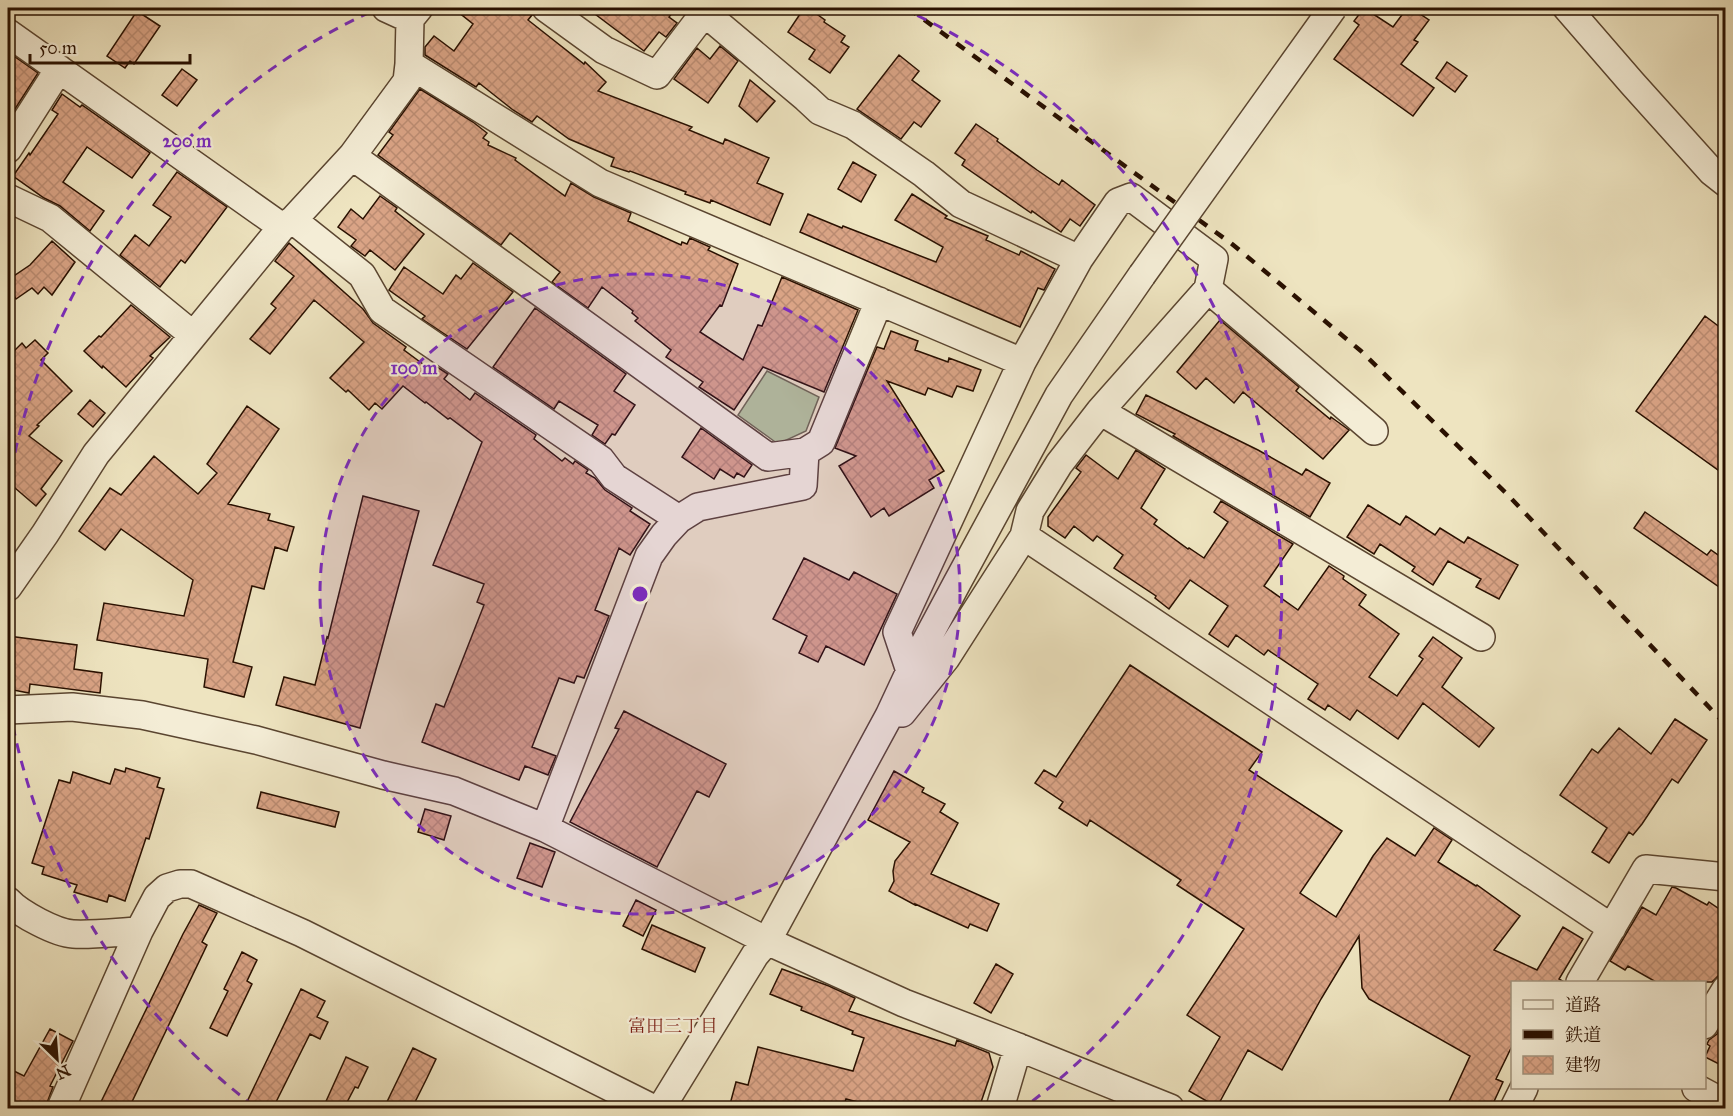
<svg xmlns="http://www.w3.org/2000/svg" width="1733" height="1116" font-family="'IM FELL Great Primer','Noto Serif JP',serif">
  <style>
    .green { fill: #b5c595; stroke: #6f6a4a; stroke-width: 1.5 }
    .building { fill: url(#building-cross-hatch); stroke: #291000; stroke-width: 1.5 }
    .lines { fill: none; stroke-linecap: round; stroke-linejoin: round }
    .minor-casing { stroke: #5a4530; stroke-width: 30 }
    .minor { stroke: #f4edd6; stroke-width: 27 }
    .rail { stroke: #291000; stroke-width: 4.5; stroke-dasharray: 10 10; stroke-linecap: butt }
    .minor-bridge-casing { stroke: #5a4530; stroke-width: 30; stroke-linecap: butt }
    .minor-bridge { stroke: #f4edd6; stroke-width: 27 }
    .ring { fill: none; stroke: #7b2cbf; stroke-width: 3; stroke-dasharray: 10 8 }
    .labels { text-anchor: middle; stroke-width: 4.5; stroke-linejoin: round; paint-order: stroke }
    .neighbourhood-label { font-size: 18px; fill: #7a1f14; stroke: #f4edd6 }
    .centre { fill: #7b2cbf; stroke: #f4edd6; stroke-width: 3 }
    .ring-label { font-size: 18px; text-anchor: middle; font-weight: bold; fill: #7b2cbf; stroke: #f4edd6; stroke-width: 4.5; stroke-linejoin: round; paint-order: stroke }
  </style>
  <defs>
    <pattern id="building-cross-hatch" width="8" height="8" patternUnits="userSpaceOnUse" patternTransform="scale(1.5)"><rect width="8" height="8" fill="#daa486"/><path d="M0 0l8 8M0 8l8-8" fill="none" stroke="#bb8c72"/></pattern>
  </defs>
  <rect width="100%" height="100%" fill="#eee4c0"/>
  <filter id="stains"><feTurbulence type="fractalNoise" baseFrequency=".00333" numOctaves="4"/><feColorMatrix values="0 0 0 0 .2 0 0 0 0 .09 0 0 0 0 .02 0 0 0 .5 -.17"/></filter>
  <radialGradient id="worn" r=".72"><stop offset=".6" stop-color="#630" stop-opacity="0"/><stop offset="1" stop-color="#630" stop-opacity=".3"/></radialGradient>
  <path class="green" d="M767,371L819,397L806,431L778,444L738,415Z"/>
  <path class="building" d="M453,8H530L532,15L528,20L584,64L585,62L606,82L598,91L692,127L689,130L723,144L725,139L769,158L757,183L783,194L770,225L711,200L710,203L685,194L686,192L630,171L629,172L611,166L614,158L569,139L537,116L532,122L513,110L479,83L476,87L425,55V47L434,36L454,51L473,24Z
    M587,8H676L669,17L677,23L666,37L659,32L644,51Z
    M804,8H808L825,20L824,22L845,36L841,42L849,47L830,73L809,59L815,50L788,32Z
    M1364,8L1393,27L1407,8H1411L1429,20L1414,40L1418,42L1401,64L1434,88L1413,116L1334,59L1359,25L1354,21Z
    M137,11L160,26L134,64L130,61L125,68L107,56Z
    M720,46L738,61L708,103L674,79L697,48L710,59Z
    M8,52L38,73L8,120Z
    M899,55L919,71L912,80L940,101L921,127L914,122L901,139L857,109Z
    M1447,62L1467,76L1455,92L1436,78Z
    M182,69L197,80L177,106L162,95Z
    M750,80L775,101L757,122L739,106Z
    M420,89L473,122L487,133L483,138L489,142L488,145L516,158L515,160L565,196L571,183L594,197L631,213L628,221L681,245L682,242L687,244L690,238L710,247L708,250L738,264L722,306L720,305L700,332L743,360L758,325L762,326L782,277L858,310L824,392L763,367L734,410L699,387L703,382L666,357L671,350L635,321L638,318L632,313L633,311L602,287L588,308L552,282L560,272L510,233L501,245L378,155L393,135L389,132Z
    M62,94L80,107L82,105L150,153L132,178L87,147L63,182L104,211L90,231L60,206L44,198L13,176L29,153L30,155L58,114L52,110Z
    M976,124L998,139L997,141L1037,170L1059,185L1062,180L1095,205L1080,226L1070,219L1061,232L1032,211L1031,213L962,165L965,160L955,153Z
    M853,162L876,175L861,202L838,189Z
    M177,172L227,207L185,263L181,260L160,287L120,255L135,235L149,246L171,217L153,205Z
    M912,194L947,216L945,218L988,236L986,240L1019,255L1021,251L1055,269L1044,290L1038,288L1020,327L800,232L808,214L842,228L843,226L936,262L943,247L895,220Z
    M380,196L397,208L395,211L424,234L395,270L370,250L365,256L351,246L356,240L338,227L351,209L363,219Z
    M52,241L75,262L52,295L44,287L38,294L32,288L16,299L8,287V280L30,265Z
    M289,243L363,309L373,323L406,347L404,350L431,370L434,365L448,374L444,379L470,400L475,393L536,435L534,439L562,461L565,458L573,464L575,461L588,470L586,473L595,478L605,490L632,508L630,511L650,524L630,555L619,548L595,610L609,616L584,678L577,676L574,683L559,678L532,747L556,756L548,775L525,766L519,780L422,742L436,704L444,707L484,605L477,602L484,584L433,565L482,442L450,418L448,419L426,402L425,403L403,386L382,409L375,403L369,410L348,390L346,392L330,378L364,342L314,300L270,354L250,339L276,308L271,304L294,276L275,261Z
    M473,263L513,292L467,349L422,319L425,316L389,290L404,267L443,294L456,275L461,279Z
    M131,305L170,337L150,356L153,358L126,387L103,366L102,368L84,351L99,336L101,337Z
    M535,308L626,374L614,391L635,405L615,435L612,434L605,444L592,435L598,425L559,401L554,409L493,367Z
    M1705,316L1725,331V475L1636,411Z
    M1220,320L1299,387L1296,391L1330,419L1331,417L1349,430L1323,459L1243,392L1234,403L1206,378L1196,389L1177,372Z
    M891,331L918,341L915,350L948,362L949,358L981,370L973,391L957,386L952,397L928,388L925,395L887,381L944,471L929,480L934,488L889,516L884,508L871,517L839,466L856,456L835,448L877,347L884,349Z
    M35,340L48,353L41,360L72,391L37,425L39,426L29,436L62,461L41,489L46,494L36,506L8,482V357L22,343L26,348Z
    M1146,395L1258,450L1302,475L1306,469L1330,483L1310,517L1173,436L1175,434L1136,414Z
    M90,400L105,413L93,427L78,414Z
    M247,406L279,429L228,504L270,514L268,520L294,527L287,551L275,547L264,589L252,586L233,662L252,667L244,697L204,687L208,659L97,640L104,603L184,616L193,580L121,529L105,550L79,531L110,488L121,495L154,456L198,494L217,473L207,464Z
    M701,428L752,465L744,477L737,473L734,478L720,469L714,479L682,457Z
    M1136,450L1165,469L1141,508L1157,520L1154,524L1188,549L1189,548L1204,558L1228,522L1214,512L1221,501L1293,544L1264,586L1298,610L1329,566L1344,576L1343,579L1366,595L1359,605L1399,634L1369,677L1397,696L1423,659L1419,656L1433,637L1462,658L1442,687L1494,728L1479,747L1423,703L1398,739L1357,710L1350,720L1328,705L1325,710L1308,699L1318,684L1268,650L1264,655L1236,635L1228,647L1209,634L1228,606L1190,580L1169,609L1155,598L1156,596L1114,568L1123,555L1097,536L1093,541L1074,526L1065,538L1048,526V517L1081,472L1076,468L1086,455L1118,479Z
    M363,496L419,511L360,728L276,705L284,677L315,685L327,637L328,638Z
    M1368,505L1400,525L1406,516L1435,535L1440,528L1464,543L1468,537L1518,565L1499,599L1476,587L1481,579L1448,561L1433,585L1412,571L1415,567L1380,544L1374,554L1347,537Z
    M1645,512L1707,555L1711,550L1725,560V591L1634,528Z
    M804,558L849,580L854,572L897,594L864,665L826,646L818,662L799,653L807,636L773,619Z
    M8,636L77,645L74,669L102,673L100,693L30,684L29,693L8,689Z
    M1130,665L1262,752L1249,770L1342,831L1300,893L1336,917L1373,856L1387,838L1415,856L1434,828L1452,840L1438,862L1476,886L1477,885L1520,916L1494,950L1537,970L1563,927L1583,939L1559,979L1564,982H1512V1046L1496,1079L1503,1082L1491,1108H1446L1470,1056L1369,999L1362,988L1359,936L1321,999L1282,1070L1248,1050L1217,1107L1189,1091L1220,1037L1187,1015L1244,929L1177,885L1181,880L1090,820L1087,826L1059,808L1063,802L1035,783L1044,770L1056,777Z
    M624,711L726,764L709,797L697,791L657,867L570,822L619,729L615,728Z
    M1675,719L1707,740L1678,783L1672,779L1642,824L1633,835L1629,832L1609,863L1592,852L1607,828L1560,795L1592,749L1598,753L1619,728L1651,754Z
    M126,768L160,778L157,787L164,789L149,839L146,838L125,901L109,895L107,902L74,892L77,885L42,874L44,867L32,863L59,780L70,783L73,772L110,784L115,769L125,772Z
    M894,771L924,788L922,792L945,804L940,812L958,823L931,874L999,904L987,931L970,924L968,928L915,904V905L889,891L894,881L893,871L895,861L910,842L868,820Z
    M261,792L339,812L335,827L257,808Z
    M425,809L451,816L444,840L418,832Z
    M530,843L555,852L542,887L517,878Z
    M1672,887L1676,888L1707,905L1709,902L1725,913V963L1719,975L1712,982H1656L1628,966L1625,970L1610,961L1642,907L1656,915Z
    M636,900L656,910L643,936L623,926Z
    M199,905L217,913L202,942L207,945L129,1108H98L183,934Z
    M652,925L705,948L695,972L642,949Z
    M242,952L257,960L247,981L252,984L227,1036L210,1028L228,991L224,989Z
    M996,964L1013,974L991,1013L974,1003Z
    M782,969L829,986L855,998L849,1011L955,1046L957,1040L989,1053L993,1067L979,1108H880L846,1099L843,1108H729L736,1082L748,1085L758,1047L853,1071L864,1038L852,1034L853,1031L801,1010L802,1007L770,994Z
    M301,989L325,1001L317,1017L328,1022L320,1039L310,1034L273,1108H244Z
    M1725,1020V1067L1705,1057L1710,1046L1707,1044L1709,1040L1717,1034Z
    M50,1029L73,1041L50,1086L53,1087L45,1108H8V1068L24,1076Z
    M413,1048L436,1059L427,1078L412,1108H384Z
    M346,1057L368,1067L358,1088L355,1087L344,1108H323Z"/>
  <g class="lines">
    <g class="minor-casing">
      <path id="minor" d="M386,8L410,19
        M546,8L604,50L657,75L705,12
        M699,8L806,98L820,111L853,125L924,174L961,204L1079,259L1022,362L897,632L910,671
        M1567,8L1632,83L1712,172L1726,183
        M8,33L282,227
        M409,64L600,183L1022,362
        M8,149L59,69
        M352,156L768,457L805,452L821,442L879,301
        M8,198L50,218L193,335
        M293,220L362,275L382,310L601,460L614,477L679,519
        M1079,259L1118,202L1131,197L1214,259L1208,289
        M1100,411L1481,637
        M1024,536L1030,511L1059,464L1100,411L1208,289L1374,431
        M8,587L45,534L96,454L282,227L293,220L352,156L407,81L409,64L410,19L419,8
        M8,710L72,707L142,715L256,740L383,775L454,791L545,828L767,941L904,1003L1018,1047L1170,1108
        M902,713L946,658L1024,536L1612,928
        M545,828L649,556L664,535L679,519L698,507L803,486L805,452
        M8,901C20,914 56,933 73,934C95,935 117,932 139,931
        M1580,982L1646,869L1726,877
        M1704,1025L1726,989
        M1696,1088L1726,1104
        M61,1108L139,931L157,897L167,888L180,884H191L302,933L652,1108
        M661,1108L755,955L767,941L889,716L910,671L957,583L1059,395L1142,275
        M1000,1108L1018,1047
        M1514,1108L1524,1088"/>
    </g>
    <use href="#minor" class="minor"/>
    <path class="rail" d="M908,8L1232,244L1361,351L1506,493L1726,725"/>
    <g class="minor-bridge-casing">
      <path id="minor-bridge" d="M1142,275L1333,8"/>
    </g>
    <use href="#minor-bridge" class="minor-bridge"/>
  </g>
  <circle cx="640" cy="594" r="320" fill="#7b2cbf" fill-opacity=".12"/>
  <g class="ring">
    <circle cx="640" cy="594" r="320"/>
    <path d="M254 1106A641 641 0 0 1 8 700M8 488A641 641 0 0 1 379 8M901 8A641 641 0 0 1 1026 1106"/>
  </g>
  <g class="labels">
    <g class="neighbourhood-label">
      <text x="673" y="1032">富田三丁目</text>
    </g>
  </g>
  <circle cx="640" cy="594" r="9" class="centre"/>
  <g class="ring-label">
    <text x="187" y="147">200 m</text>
    <text x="414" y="374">100 m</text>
  </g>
  <rect width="1733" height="1116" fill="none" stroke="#eee4c0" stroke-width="30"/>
  <rect x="9" y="9" width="1715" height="1098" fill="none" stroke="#291000" stroke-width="3"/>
  <rect x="15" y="15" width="1703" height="1086" fill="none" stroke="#291000" stroke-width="1.5"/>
  <rect x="1511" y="981" width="195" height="108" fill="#f4edd6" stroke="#a39580" stroke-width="1.5"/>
  <rect x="1523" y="1000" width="30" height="9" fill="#f4edd6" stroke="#a39580" stroke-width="1.5"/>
  <text x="1565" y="1011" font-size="18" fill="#291000">道路</text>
  <rect x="1523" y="1030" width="30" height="9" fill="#291000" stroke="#a39580" stroke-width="1.5"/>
  <text x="1565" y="1041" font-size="18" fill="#291000">鉄道</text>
  <rect x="1523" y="1056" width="30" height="18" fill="url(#building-cross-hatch)" stroke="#a39580" stroke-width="1.5"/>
  <text x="1565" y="1071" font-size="18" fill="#291000">建物</text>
  <g transform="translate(57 1059) rotate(155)" stroke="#f4edd6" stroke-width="4.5" paint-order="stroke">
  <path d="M0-4.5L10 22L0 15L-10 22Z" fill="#291000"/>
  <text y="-9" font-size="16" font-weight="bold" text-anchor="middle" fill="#291000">N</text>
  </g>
  <path d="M30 54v9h160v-9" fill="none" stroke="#291000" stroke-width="3"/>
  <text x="39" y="54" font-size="18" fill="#291000" stroke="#f4edd6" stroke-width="4.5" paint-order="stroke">50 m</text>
  <rect width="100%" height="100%" filter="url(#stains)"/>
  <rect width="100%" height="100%" fill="url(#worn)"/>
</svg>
